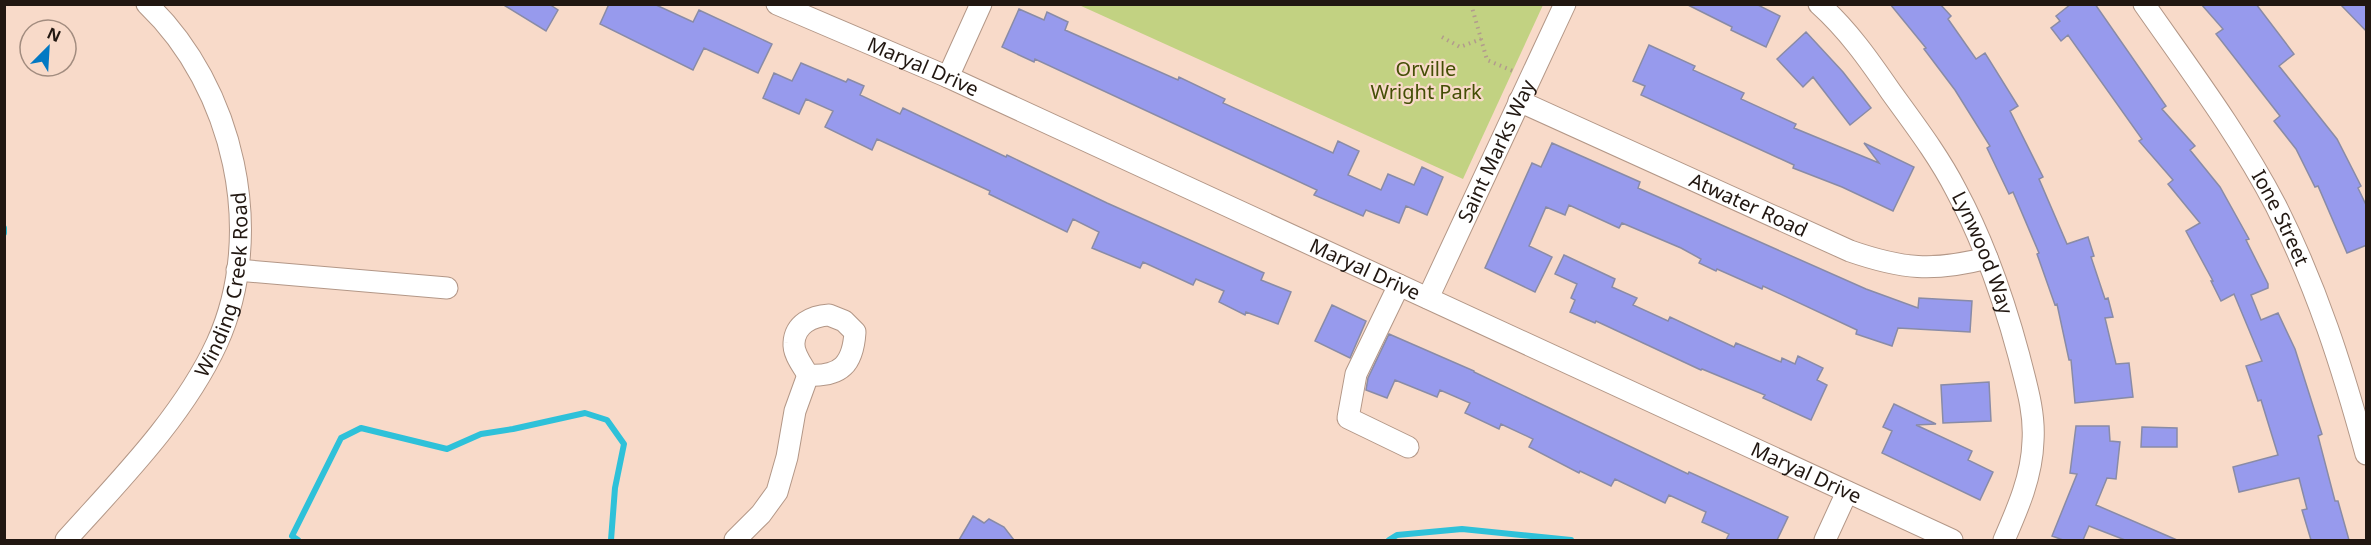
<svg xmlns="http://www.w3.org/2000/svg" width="2371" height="545" font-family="'Noto Sans',sans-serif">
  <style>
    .green { fill: #c2d282 }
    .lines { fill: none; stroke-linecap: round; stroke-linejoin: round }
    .stream { stroke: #2ec1d9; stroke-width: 6 }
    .building { fill: #979aed; stroke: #898ba6; stroke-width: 1.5 }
    .minor-casing { stroke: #b39787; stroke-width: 23 }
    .path { stroke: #b29b8d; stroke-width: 4; stroke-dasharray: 1.5 4.5; stroke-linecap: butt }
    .minor { stroke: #fff; stroke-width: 21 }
    .labels { text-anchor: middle; stroke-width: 4.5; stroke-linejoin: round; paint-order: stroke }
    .street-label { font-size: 20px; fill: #211711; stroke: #f8dac9 }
    .park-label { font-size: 20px; fill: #444e05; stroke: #f8dac9 }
  </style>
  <rect width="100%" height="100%" fill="#f8dac9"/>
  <path class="green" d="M1079,5H1543L1463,179Z"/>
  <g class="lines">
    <path class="stream" d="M4,228V233
      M298,540L292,536L341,438L361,428L447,449L481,434L513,429L585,413L607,420L624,444L615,488L611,540
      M1389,540L1397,535L1462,529L1571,540"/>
  </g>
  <path class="building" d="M502,4H549L558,10L546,31Z
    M609,4H654L693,22L699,10L772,44L758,73L704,48L693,70L600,24Z
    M1686,4H1756L1780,16L1766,47L1731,30L1732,27Z
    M1890,4H1940L1951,16L1948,19L1976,59L1985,53L2018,106L2010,111L2043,177L2039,179L2067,244L2088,237L2094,256L2091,257L2105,299L2108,298L2113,317L2105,318L2116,364L2129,363L2133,397L2075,403L2071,360H2069L2057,304L2055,305L2037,254L2039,253L2013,192L2009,194L1987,148L1990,146L1955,90L1924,49L1926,48Z
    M2071,4H2095L2166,106L2162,109L2195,146L2190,150L2220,187L2249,239L2246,240L2268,284V288L2251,295L2261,320L2278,313L2295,349L2322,434L2318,436L2335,501H2338L2349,540H2311L2302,510L2307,509L2299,478L2239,492L2233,467L2278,455L2261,400L2258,401L2246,366L2262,361L2234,294L2221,301L2211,281H2213L2186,231L2200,223L2168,184L2173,180L2139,141L2142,139L2068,35L2061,41L2051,28L2060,21L2056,16Z
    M2201,4H2256L2294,54L2279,66L2337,139L2361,186L2358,188L2367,207V245L2347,253L2318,186L2315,187L2296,149L2274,121L2280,116L2216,34L2223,29Z
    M2340,4H2367V32Z
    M1019,9L1044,20L1047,12L1068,22L1065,30L1178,80L1179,77L1225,99L1223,103L1333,153L1338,141L1359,151L1348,175L1381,190L1388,174L1414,185L1422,167L1443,177L1427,215L1406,206L1399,223L1366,210L1363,216L1314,195L1317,190L1035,59L1034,62L1002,47Z
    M1806,32L1843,72L1871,108L1850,125L1813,77L1803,87L1777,59Z
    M1649,45L1695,66L1693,70L1744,93L1741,99L1796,124L1794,128L1879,163L1864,143L1914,167L1893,211L1842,187L1793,168L1794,165L1641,95L1645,86L1633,81Z
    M801,63L846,82L848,79L864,86L860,95L900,114L903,108L1006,157L1007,155L1107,203L1264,273L1261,280L1291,292L1278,324L1246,312L1245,315L1219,302L1224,291L1196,279L1193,285L1143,262L1140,268L1092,248L1099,232L1073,219L1067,232L989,194L990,191L877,139L872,150L825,127L833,111L806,99L799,114L763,98L774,73L792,81Z
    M1552,143L1640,182L1638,188L1866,289L1918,308L1919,298L1972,301L1970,332L1898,328L1892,346L1856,334L1857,330L1763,286L1762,289L1717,269L1716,271L1699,263L1701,259L1681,248L1622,223L1619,228L1569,205L1565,215L1546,207L1529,246L1552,257L1535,292L1485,268L1532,163L1541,167Z
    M1564,255L1615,279L1612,287L1637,298L1633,305L1668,321L1670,317L1734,347L1736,343L1781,362L1782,358L1795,364L1798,356L1823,368L1817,380L1827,385L1811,420L1763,398L1765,395L1702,369L1701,370L1596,321L1595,323L1570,312L1575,300L1571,298L1577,284L1555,274Z
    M1332,305L1366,321L1350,358L1315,341Z
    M1389,334L1474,371V372L1688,474L1689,472L1788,517L1777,540H1726L1729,534L1702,522L1706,512L1669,495L1665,503L1615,479L1611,486L1580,471L1579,473L1529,447L1533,439L1501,424L1499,429L1465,413L1470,403L1440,390L1437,397L1395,380L1387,398L1366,390L1368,378Z
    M1989,382L1991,421L1943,423L1941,385Z
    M1894,404L1936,424L1916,425L1972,451L1968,460L1993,472L1980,500L1882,453L1892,431L1883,427Z
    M2076,426H2109L2110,441L2120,442L2116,479L2107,478L2096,505L2177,540H2125L2089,526L2083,540H2063L2052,536L2077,474L2070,473Z
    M2142,427L2177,428V447H2141Z
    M973,516L984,523L989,519L1004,527L1014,540H959Z"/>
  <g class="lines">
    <g class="minor-casing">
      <g id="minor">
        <path id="s1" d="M777,4L948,77L1952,540"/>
        <path id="s2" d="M1819,4C1848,30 1869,60 1891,92C1914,124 1938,155 1956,190C1984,242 2004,300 2019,356C2026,384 2035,412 2033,441C2032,476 2018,508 2004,540"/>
        <path id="s3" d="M2144,4C2190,70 2239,135 2276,206C2317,288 2342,366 2366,454"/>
        <path d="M948,77L981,4"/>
        <path id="s4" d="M1519,101L1850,251C1902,269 1933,272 1987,258"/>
        <path d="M237,270L447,288"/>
        <path d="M1399,285L1356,374L1348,418L1408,447"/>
        <path id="s5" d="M1428,298L1565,4"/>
        <path d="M829,315L844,321L855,332C853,364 841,377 808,375C803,366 793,354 794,343C795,324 812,316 829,315Z"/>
        <path id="s6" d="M66,540C119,481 183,417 217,343C267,233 234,87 147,4"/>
        <path d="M735,540L761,514L777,492L787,457L795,411L808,375"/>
        <path d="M1825,540L1847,492"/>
      </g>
    </g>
    <path class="path" d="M1471,4L1487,60L1513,71
      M1442,37L1460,47L1481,39"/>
    <use href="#minor" class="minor"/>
  </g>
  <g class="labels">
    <g class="street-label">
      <text dy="7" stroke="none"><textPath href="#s1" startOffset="159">Maryal Drive</textPath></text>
      <text dy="7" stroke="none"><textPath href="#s5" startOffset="162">Saint Marks Way</textPath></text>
      <text dy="7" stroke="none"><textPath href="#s4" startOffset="252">Atwater Road</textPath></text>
      <text dy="7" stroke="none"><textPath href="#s3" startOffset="254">Ione Street</textPath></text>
      <text dy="7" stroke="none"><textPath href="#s2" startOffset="300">Lynwood Way</textPath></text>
      <text dy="7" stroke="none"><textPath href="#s1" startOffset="645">Maryal Drive</textPath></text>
      <text dy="7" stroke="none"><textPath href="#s6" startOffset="308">Winding Creek Road</textPath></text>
      <text dy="7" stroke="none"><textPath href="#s1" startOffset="1131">Maryal Drive</textPath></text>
    </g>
    <g class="park-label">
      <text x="1426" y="76">Orville<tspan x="1426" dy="23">Wright Park</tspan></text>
    </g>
  </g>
  <rect width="2371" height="545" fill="none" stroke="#211711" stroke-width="12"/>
  <g transform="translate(48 48) rotate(24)"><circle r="28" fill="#f8dac9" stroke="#a28c7f" stroke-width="1.5"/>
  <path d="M0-4.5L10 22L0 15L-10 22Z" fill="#0379c3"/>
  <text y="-9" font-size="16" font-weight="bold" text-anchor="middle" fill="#211711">N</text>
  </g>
</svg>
